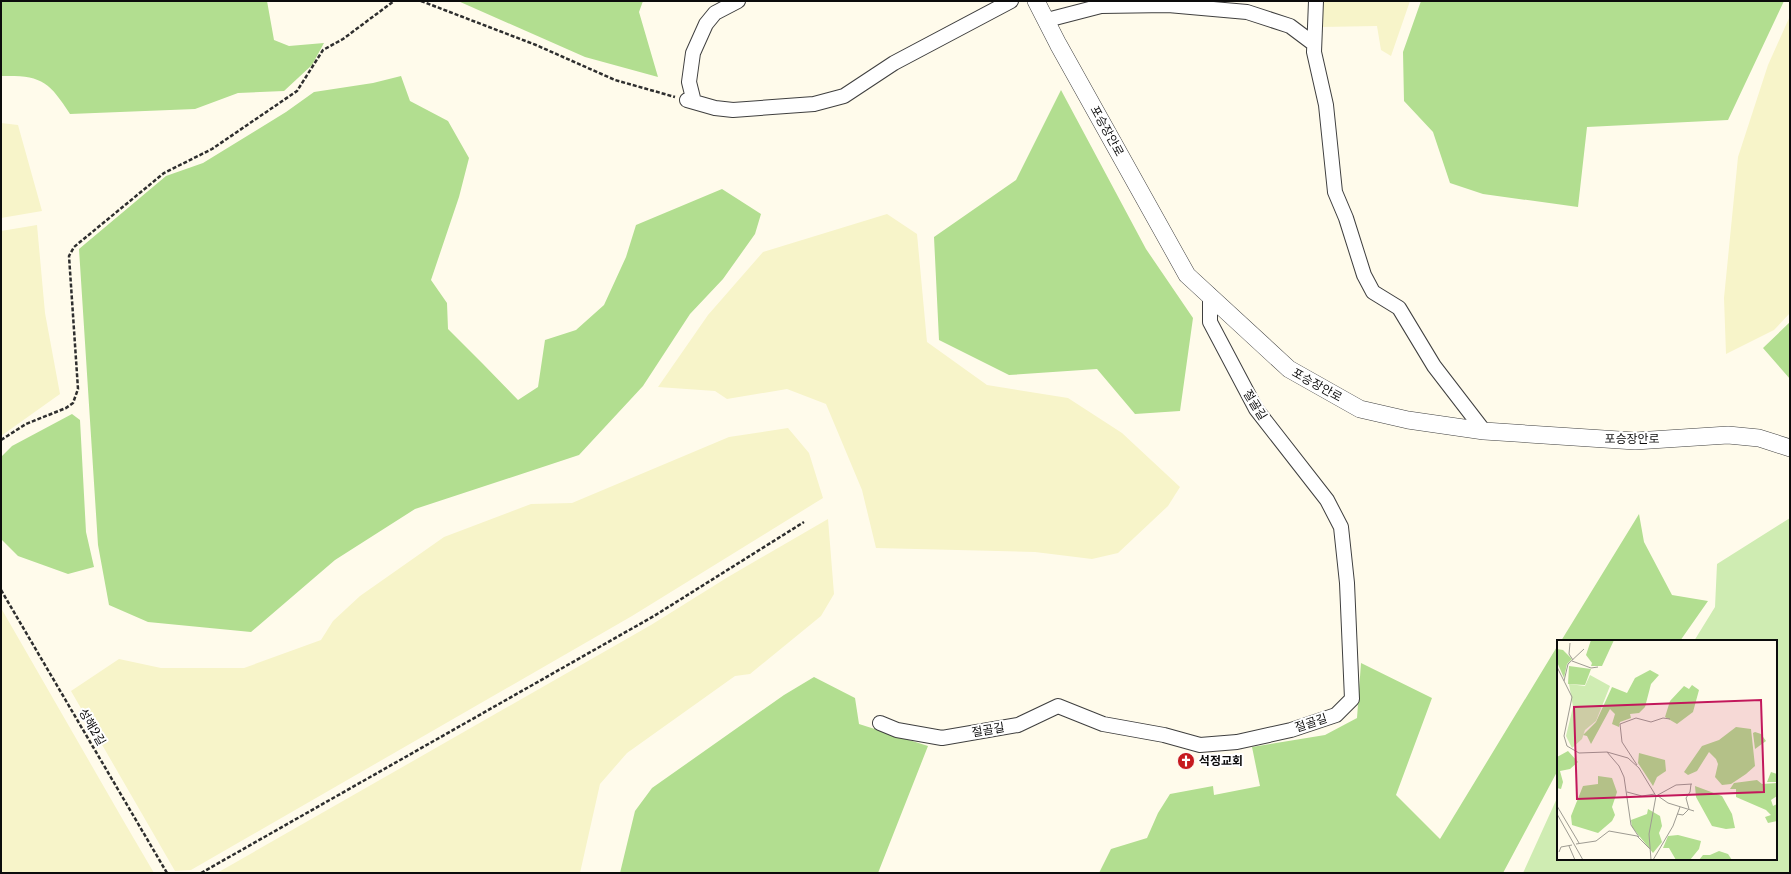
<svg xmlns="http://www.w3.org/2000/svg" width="1791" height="874" font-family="'Libre Baskerville','Noto Sans KR',serif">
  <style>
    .farmland { fill: #f7f4c9 }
    .green { fill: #cfecb2 }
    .forest { fill: #b2de90 }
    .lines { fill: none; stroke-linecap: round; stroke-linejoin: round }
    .minor-casing { stroke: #3f3f3f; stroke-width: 16 }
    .tertiary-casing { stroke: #3f3f3f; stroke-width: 18 }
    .path { stroke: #2e2e2e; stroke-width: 2.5; stroke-dasharray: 4 2; stroke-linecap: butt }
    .minor { stroke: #fff; stroke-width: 14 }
    .tertiary { stroke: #fff; stroke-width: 17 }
    .labels { text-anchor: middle; stroke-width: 4; stroke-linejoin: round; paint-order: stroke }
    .street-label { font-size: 12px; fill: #0c0c0c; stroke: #fff }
    .poi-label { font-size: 12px; font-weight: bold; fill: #0c0c0c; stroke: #fff; text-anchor: start }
    .inset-road { fill: none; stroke: #9e9b92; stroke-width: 1 }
    .view { fill: #c2185b; fill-opacity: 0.15; stroke: #c2185b; stroke-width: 2 }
    .inset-edge { fill: none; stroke: #0c0c0c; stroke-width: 2 }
  </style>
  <rect width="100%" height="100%" fill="#fffbeb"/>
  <path class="farmland" d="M1322,1H1410L1391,56L1381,50L1377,26L1321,27Z
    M1790,16V313L1774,330L1726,354L1724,298L1738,157L1768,65Z
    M1,123L18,125L42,211L1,218Z
    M887,214L917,234L927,342L987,385L1068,398L1122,433L1180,487L1168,506L1118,553L1092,559L1035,552L876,548L862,490L826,404L787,389L727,399L715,391L658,387L708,315L763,252Z
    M37,225L45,313L60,394L1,436V231Z
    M788,428L809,453L823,498L632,616L191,870L175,871L71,691L119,659L161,668H244L321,640L333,621L360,596L444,537L531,504L572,503L729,437Z
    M828,519L834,594L821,616L750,674L735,676L627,753L600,784L580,873H217L651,625L728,577Z
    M1,608L123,820L154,873H1Z"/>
  <path class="green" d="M1790,518V873H1523L1558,796V859H1776V641H1694L1715,607L1717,564Z"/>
  <path class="forest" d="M1,1H267L274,40L289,46L324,43L312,65L284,91L238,93L195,109L70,114C49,81 41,75 1,76Z
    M458,1H643L639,12L658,77L585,57Z
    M1421,1H1784L1728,120L1587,127L1578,207L1483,194L1450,183L1433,132L1404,101L1403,52Z
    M401,76L410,101L448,121L469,158L459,197L431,280L447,303L448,329L483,364L518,400L538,387L545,340L576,330L604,305L626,257L636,225L722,189L761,214L755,234L723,279L690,314L643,386L579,455L415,509L335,560L251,632L148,622L109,605L98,545L79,249L166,176L203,163L286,112L314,92L373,83Z
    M1061,90L1146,249L1193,318L1180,411L1135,414L1097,369L1009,375L939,340L934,237L1016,180Z
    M1790,322V379L1763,348Z
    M72,414L80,420L86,532L94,567L68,574L18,556L1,539V457L12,446Z
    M1639,514L1644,542L1672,595L1708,601L1680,641H1561Z
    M1558,645V770L1503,873H1099L1111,849L1147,838L1158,813L1170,794L1213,786L1214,795L1260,786L1252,747L1325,735L1357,718L1361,663L1432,698L1396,795L1440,839Z
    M814,677L855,698L859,724L928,746L878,873H620L635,811L652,788L784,695Z"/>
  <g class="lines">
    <g class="minor-casing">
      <path id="minor" d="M1316,1L1314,52L1326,105L1335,192L1346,218L1364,275L1373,292L1399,308L1434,366L1484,431
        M1047,20L1101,6L1168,5L1247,12L1290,26L1314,44
        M687,100L715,108L733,110L814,104L844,96L894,63L1011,1
        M694,102L689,82L693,53L706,24L715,13L738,1
        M880,723L897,730L942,738L1018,725L1058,706L1103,724L1164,735L1200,745L1237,742L1291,730L1336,715L1352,699L1347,583L1341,527L1327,500L1256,409L1210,322V295"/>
    </g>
    <g class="tertiary-casing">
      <path id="tertiary" d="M1036,1L1058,44L1187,275L1289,369L1360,409L1408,420L1484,431L1635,441L1728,435L1759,438L1790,448"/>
    </g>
    <path class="path" d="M421,1L536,45L615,80L675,97
      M1,440L26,424L66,408L73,403L78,389L69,256L74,247L164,173L212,149L297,91L323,50L343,39L394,1
      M1,590L167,873
      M201,873L654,616L804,522"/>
    <use href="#minor" class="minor"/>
    <use href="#tertiary" class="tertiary"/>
  </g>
  <defs>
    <g id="church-disc" transform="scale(0.9)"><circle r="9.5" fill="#c61a1e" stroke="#fff"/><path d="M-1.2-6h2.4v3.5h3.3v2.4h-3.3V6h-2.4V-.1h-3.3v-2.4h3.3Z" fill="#fff"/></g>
  </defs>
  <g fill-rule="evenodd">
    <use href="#church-disc" x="1186" y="761"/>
  </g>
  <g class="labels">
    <g class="street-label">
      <text transform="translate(1107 131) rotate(61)" y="4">포승장안로</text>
      <text transform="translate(1317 385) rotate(29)" y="4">포승장안로</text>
      <text transform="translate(1255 405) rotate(58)" y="4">절골길</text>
      <text x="1632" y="443">포승장안로</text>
      <text transform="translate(1311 723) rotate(-18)" y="4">절골길</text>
      <text transform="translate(92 727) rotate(60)" y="4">성해2길</text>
      <text transform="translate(988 730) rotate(-10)" y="4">절골길</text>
    </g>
    <g class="poi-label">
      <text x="1199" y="765">석정교회</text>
    </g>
  </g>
  <g transform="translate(1557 640)">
    <rect width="220" height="220" fill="#fffbeb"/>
    <path d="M33,35L53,46L39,81L28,90L25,99L15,108L9,96L16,67L12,44L28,46Z" fill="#cfecb2"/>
    <path d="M34,0H57L45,26H34L35,23L29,15ZM0,9L6,10L15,19L10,24L7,38L0,22ZM12,26L34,29L28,45L11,44ZM93,30L102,35L94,44L88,67L82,73L73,74L74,78L63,82L62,87L55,84L58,74L53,69L34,104L30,96L26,95L39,82L55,47L70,53L78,38ZM135,45L142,50L136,72L120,84L108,77L113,61L127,46L132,49ZM179,87L194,89L198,126L189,134L174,144L165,145L158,137L161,124L159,119L152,112L140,131L131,135L127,132L145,106L162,100ZM198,92L204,94L209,101L198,109L196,93ZM11,111L21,122L13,129L3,131L6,142L4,149L0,148V117ZM82,113L108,120L109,131L100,137L96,146L81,123ZM214,132L220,134V142H210ZM41,136L55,138L60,152L55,167L58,175L55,181L41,193L15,185L14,176L26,146L41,144ZM200,140L205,144L220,143V156L214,160L216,166L220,164V181L211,183L208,177L214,175L209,170L179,157V149H173L177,143ZM138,146L165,156L175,174L178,188L169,189L155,186L139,157ZM91,169L103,176L105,186L102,193L105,202L96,213L75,187L74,180L90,174ZM121,195L144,201L142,209L133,220H119L112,208H106L111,196ZM162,211L171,214L175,220H142L146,215H153Z" fill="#b2de90"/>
    <path class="inset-road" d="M13,3L12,14L16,20M15,21L34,28L41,27M0,27L15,57L7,96L10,106L22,113L50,112L71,118L82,128L99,156L92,194L94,220M7,41L11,24L27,9M50,112L62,126L67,137L74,185L82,197M80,125L65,102L63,84L79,78L94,82L106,78L113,79M70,152L85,156L98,154M99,156L119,145L135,144M101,156L111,163L137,171M0,166L22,203M0,174L26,220M120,174L126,175L132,169L129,158L133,152L134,144M19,204L39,201L52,191L80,196L93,209M12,206L18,220M2,212L4,207L15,205M96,220L116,186L123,167"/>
    <path class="view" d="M204,60L207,152L20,159L17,67Z"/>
    <rect width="220" height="220" class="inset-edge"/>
  </g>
  <rect width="1791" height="874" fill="none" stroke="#0c0c0c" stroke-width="4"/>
</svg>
